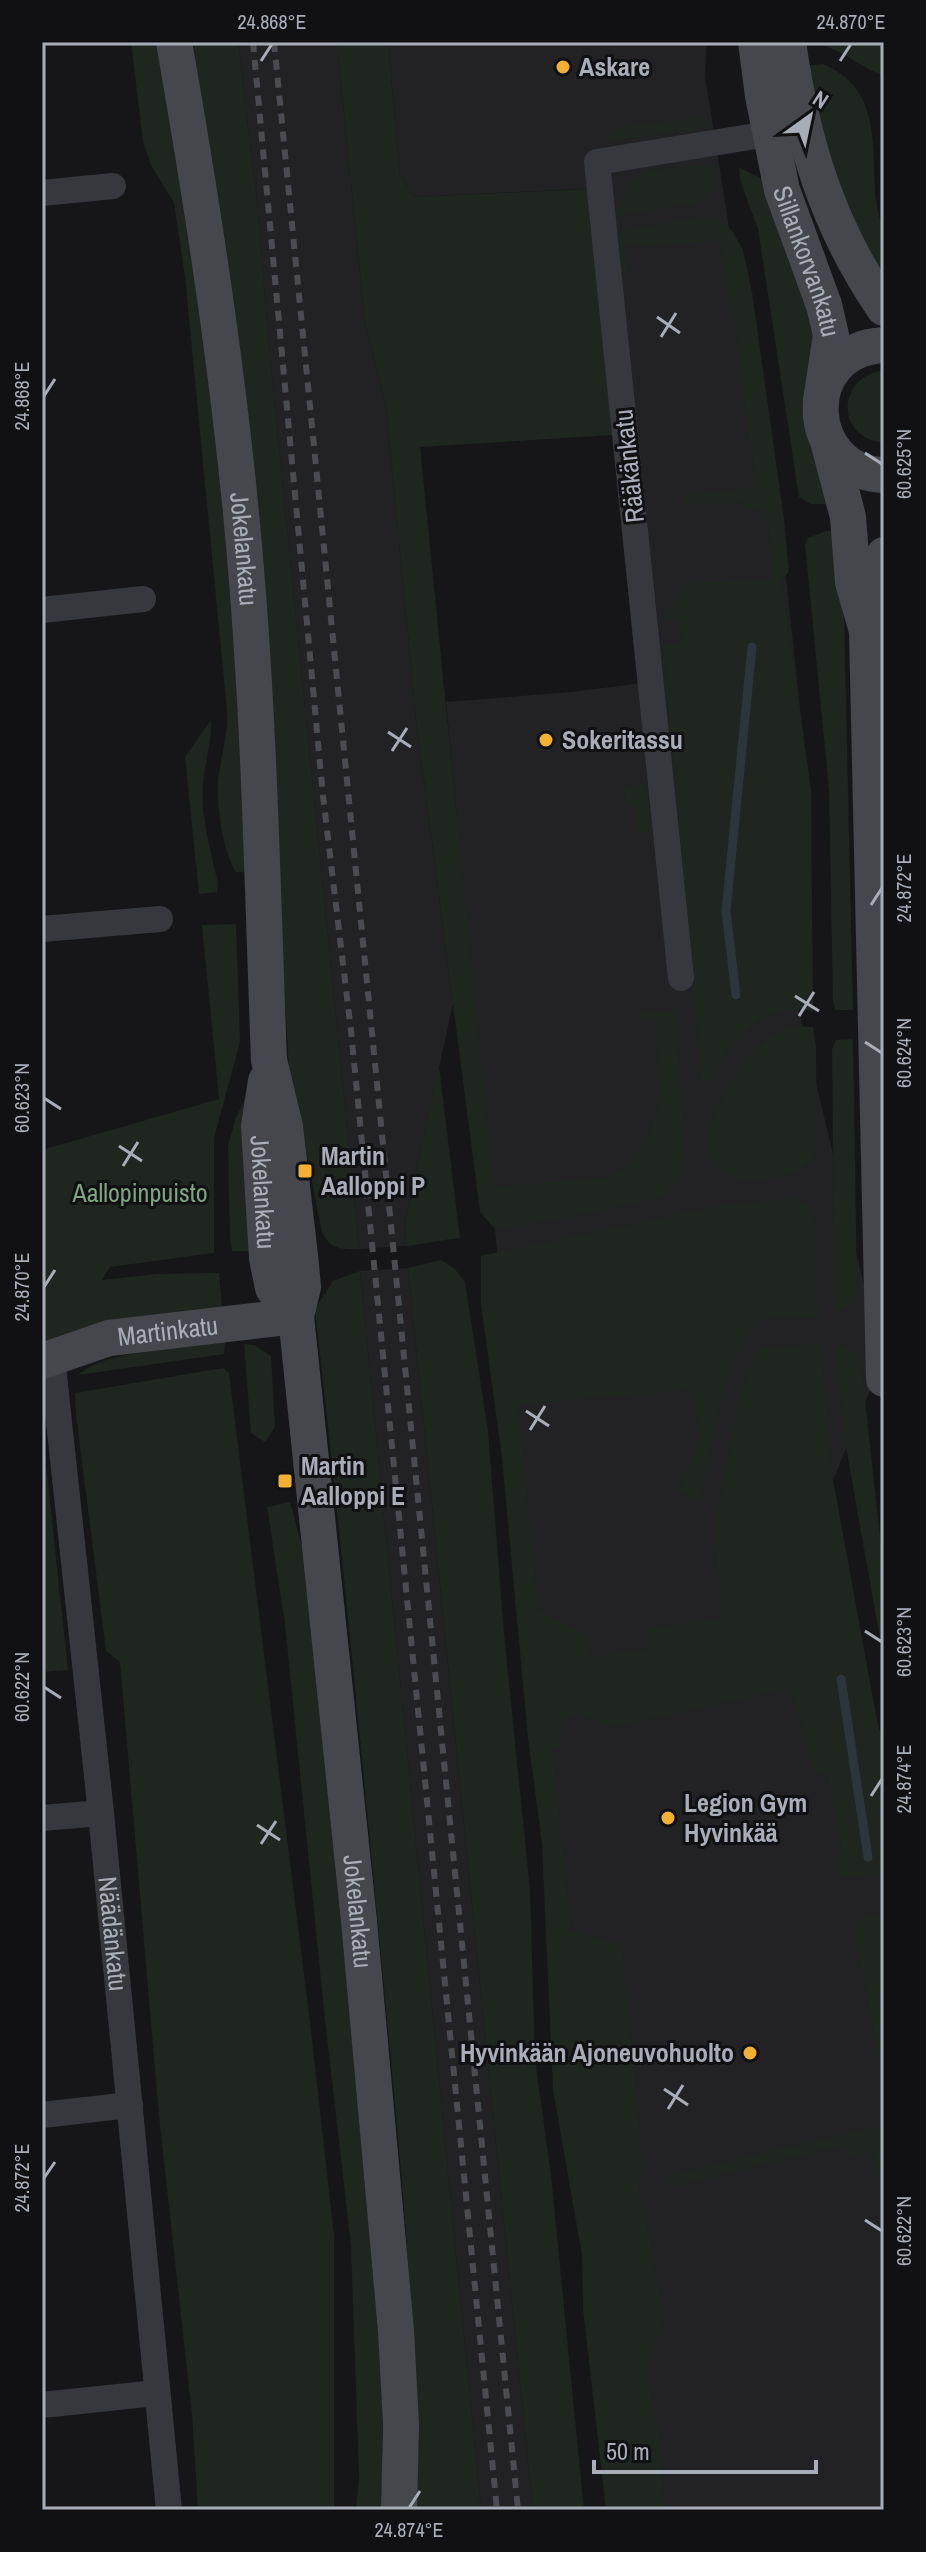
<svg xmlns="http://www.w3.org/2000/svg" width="926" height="2552" font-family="'Archivo Narrow',sans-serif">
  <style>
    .built { fill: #222225 }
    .green { fill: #1e261f }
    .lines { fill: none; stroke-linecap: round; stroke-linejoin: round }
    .stream { stroke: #2c353c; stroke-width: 9 }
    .street { stroke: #37383d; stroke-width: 26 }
    .secondary { stroke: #45474d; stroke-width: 36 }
    .rail { stroke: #4a4c52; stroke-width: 6; stroke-dasharray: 10 8; stroke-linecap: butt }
    .ticks { fill: none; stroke: #a8adb8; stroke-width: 3 }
    .poi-dot { fill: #f2b134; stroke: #111113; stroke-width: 3 }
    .labels { text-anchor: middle; stroke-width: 6; stroke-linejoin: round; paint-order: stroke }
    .poi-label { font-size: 26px; font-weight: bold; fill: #a8adb8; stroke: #111113; text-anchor: start }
    .street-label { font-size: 26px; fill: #a8adb8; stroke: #111113 }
    .park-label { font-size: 26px; fill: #7fa381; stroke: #111113 }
    .neatline { fill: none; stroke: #a8adb8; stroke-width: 3 }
    .ticks-label { font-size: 20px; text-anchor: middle; fill: #a8adb8 }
  </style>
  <rect width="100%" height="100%" fill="#161618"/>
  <path class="built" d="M238,42H337L365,324L386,405L416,719L453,1004L405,1223L406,1246L359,1249L271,369L257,202Z
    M388,42H707L705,76L731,240L761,390L786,578L807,773L796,998L882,1361L833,1480L876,1719L884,1745V2510H614L446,702L571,692L651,682L600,188L414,197L400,175Z
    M408,1268L533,2510H481L360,1271Z"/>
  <path class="green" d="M131,42H159L202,303L233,612L245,872H236C223,854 216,803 218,780C221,754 228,738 227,711L185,277L174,203L151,165L143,142Z
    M193,42H238L257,202L271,369L359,1249C341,1250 330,1249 322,1232L289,1067L283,967L207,143Z
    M337,42H388L400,175L414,197L587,189L613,435L420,447L494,1187L609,1177L629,1165L653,1126L660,1092L655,1018L639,1017V1011L676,1012L685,1161L679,1176L660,1198L569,1217L495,1229L480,1212L416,719L386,405L365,324Z
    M802,42H884V76C851,63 839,44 802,42Z
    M823,64C883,89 871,148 876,200C877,213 883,225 884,237C886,253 884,271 884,287L843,207L804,66Z
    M702,117L709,123L697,130L603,142L617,127Z
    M713,165L714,189L698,202L617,215C621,199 631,179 647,172C659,167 698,167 713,165Z
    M739,167L762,179L818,322L802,405L803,416L830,504H811L799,497L758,229L740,180Z
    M698,217H718L733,232L743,250L752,292L784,519L789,571L782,580L811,790L813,1011C758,1001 733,1042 708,1082L702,1081L663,646L682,643L679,618L665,619L689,583L773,580L768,521L762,511L749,509L743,502L712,505L708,502L684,505L683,496L756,487L732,299L729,298L719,240L639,247V243L625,245L627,273H622L619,238L622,231Z
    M884,370V443C835,438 836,377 884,370Z
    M826,531H835L844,616L853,1010H835L833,1001L829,790L805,544L808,538Z
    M211,720C212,742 205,761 203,783C200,815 211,852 218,883L217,892L199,894L185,757Z
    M647,784L651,832L636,831V809L626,800L624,786Z
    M236,924L240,1042L214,1138V1253L110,1267L102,1280L156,1274L219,1273L222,1308L42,1343V1150L219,1099L202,925Z
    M790,1026L813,1027L816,1047L817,1153C805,1171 790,1175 769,1178C747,1181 728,1182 715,1161C712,1158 709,1155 708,1151C700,1116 756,1036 790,1026Z
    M853,1039L857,1291L850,1305L835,1315L832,1049L836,1040Z
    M439,1066L460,1238C441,1240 425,1244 406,1246L405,1223Z
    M248,1092L256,1251H232L230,1239L228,1145L236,1118Z
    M793,1198L806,1205L815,1218L818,1318L758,1319L745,1337L727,1374L700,1502L678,1491L701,1440L693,1390L518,1404L538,1609L588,1636L591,1657L651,1648L650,1628L720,1619L716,1518L740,1394L758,1349L820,1343L833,1480L884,1758V1872L850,1877L841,1876L836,1867L842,1848L828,1773L816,1776L790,1688L616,1727L576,1713L562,1720L561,1746L552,1748L571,1931L622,1945L643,2167L638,2187L654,2259L663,2324L648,2361L647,2380L659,2434L664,2510H606L583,2309L582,2255L553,2090L542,1844L528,1738L502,1458L481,1304V1256L722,1205Z
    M441,1260L455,1269L465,1282L488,1431L504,1633L530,1890L535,2059L551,2175L584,2510H533L408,1268Z
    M360,1271L481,2510H415C419,2328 399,2147 382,1966C361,1747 340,1528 315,1309L333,1281Z
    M225,1342L224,1354L78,1375C104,1350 188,1347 225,1342Z
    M244,1344L254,1345L271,1356L275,1427L265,1442L251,1433Z
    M839,1344L856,1352L861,1362L884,1574V1661L847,1453L835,1347Z
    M223,1368L229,1373L310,2022L334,2235V2510H198L192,2415L159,2116L120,1662L106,1651L76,1415L75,1393Z
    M42,1426L68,1670L42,1672Z
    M290,1502L304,1554L334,1841L382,2375L383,2510H356L359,2477L351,2246L324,2011L285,1624L267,1507Z
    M884,1913V2085L855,1932L860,1918Z
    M884,2125V2200L872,2151L847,2156L844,2145L671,2187L669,2175Z"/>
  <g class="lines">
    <path class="stream" d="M736,995L726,911L752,647
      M841,1679L868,1857"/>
    <g class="street">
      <path d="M42,193L113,186"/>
      <path d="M42,610L143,599"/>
      <path d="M42,929L160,919"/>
      <path d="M681,978L597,162L786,131"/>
      <path id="s1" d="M52,1357L101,1813L169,2510"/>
      <path d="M42,1818L101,1813"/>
      <path d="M42,2115L130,2105"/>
      <path d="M42,2405L156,2393"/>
    </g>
    <g class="secondary">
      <path id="s2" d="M174,42C206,225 234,409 248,594C260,749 263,905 269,1060L285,1127L300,1255L303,1287L296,1316L359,1921L396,2331L401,2425L399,2510"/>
      <path id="s3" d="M756,42L763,96L782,190L824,305L831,335L823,388"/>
      <path d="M788,42C802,141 827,225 884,308"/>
      <path d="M884,345C795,350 804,473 884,475"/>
      <path d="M828,441L848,517L853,582L867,631L884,1379"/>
      <path d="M867,630L880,585L884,555"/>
      <path id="s4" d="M266,1081L259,1126L267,1258L273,1288L296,1316"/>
      <path id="s5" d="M42,1361L109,1338L296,1316"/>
    </g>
    <path class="rail" d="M253,42L323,796L351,1031L497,2510
      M274,42L518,2510"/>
  </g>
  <path class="ticks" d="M261,61L272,44M840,61L851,44M657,317L680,333M661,337L676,313M44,396L55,379M865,453L882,464M388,732L411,747M392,751L407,728M871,905L882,888M795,996L819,1011M799,1016L814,992M865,1042L882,1053M44,1098L61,1109M119,1146L142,1161M123,1166L138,1142M44,1287L55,1270M526,1411L549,1426M530,1430L545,1406M865,1631L882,1642M44,1687L61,1698M871,1796L882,1779M257,1825L280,1840M261,1844L276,1821M664,2089L688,2105M668,2109L683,2085M44,2178L55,2162M865,2220L882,2231M409,2508L420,2491"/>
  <g class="poi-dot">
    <circle cx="563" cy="67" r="8"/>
    <circle cx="546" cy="740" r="8"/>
    <rect x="297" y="1163" width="16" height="16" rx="4"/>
    <rect x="277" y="1473" width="16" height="16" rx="4"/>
    <circle cx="668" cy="1818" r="8"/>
    <circle cx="750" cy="2053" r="8"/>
  </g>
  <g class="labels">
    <g class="poi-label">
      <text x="579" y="76">Askare</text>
      <text x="562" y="749">Sokeritassu</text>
      <text x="321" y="1165">Martin<tspan x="321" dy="30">Aalloppi P</tspan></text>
      <text x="301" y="1475">Martin<tspan x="301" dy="30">Aalloppi E</tspan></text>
      <text x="684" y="1812">Legion Gym<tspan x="684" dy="30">Hyvinkää</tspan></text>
      <text x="734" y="2062" text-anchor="end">Hyvinkään Ajoneuvohuolto</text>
    </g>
    <g class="street-label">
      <text dy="9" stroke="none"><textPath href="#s3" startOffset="226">Sillankorvankatu</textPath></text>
      <text transform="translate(629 466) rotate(-96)" y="9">Rääkänkatu</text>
      <text dy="9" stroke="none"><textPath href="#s2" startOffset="512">Jokelankatu</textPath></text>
      <text dy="9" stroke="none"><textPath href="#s4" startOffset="112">Jokelankatu</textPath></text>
      <text dy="9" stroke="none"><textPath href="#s5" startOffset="130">Martinkatu</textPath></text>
      <text dy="9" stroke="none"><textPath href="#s2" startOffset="1882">Jokelankatu</textPath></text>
      <text dy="9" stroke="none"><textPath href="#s1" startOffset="580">Näädänkatu</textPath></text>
    </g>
    <g class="park-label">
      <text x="140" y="1202">Aallopinpuisto</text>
    </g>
  </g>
  <rect width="926" height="2552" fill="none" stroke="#111113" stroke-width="88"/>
  <g transform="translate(810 116) rotate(33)" stroke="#111113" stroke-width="6" paint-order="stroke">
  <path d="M0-6L14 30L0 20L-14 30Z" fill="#a8adb8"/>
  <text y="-12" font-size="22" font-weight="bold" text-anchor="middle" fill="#a8adb8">N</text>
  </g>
  <path d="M594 2460v12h222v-12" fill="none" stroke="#a8adb8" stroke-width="4"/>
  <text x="606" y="2460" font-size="24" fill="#a8adb8" stroke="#111113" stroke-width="6" paint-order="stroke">50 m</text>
  <rect x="44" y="44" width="838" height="2464" class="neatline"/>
  <g class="ticks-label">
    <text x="272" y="29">24.868°E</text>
    <text x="851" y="29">24.870°E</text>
    <text transform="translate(22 396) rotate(-90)" y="7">24.868°E</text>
    <text transform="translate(904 464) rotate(-90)" y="7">60.625°N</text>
    <text transform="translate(904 888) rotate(-90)" y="7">24.872°E</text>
    <text transform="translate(904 1053) rotate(-90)" y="7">60.624°N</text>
    <text transform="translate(22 1098) rotate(-90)" y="7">60.623°N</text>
    <text transform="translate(22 1287) rotate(-90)" y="7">24.870°E</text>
    <text transform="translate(904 1642) rotate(-90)" y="7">60.623°N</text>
    <text transform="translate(22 1687) rotate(-90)" y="7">60.622°N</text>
    <text transform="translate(904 1779) rotate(-90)" y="7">24.874°E</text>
    <text transform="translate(22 2178) rotate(-90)" y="7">24.872°E</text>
    <text transform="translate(904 2231) rotate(-90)" y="7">60.622°N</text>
    <text x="409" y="2537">24.874°E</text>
  </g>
</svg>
